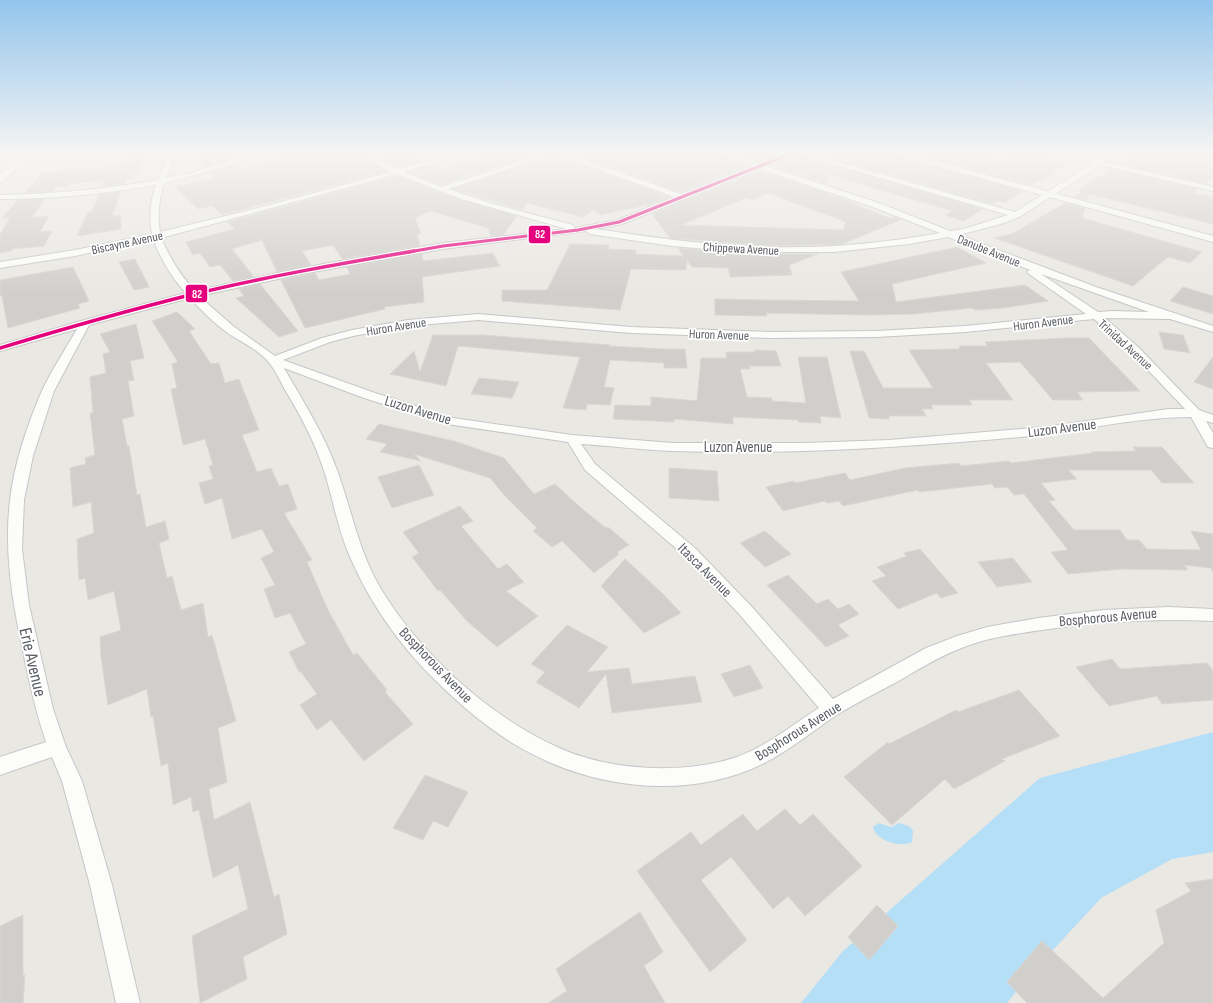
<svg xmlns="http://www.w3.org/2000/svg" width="1213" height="1003" font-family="'Sofia Sans Condensed',sans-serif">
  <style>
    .water { fill: #b5def7 }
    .building { fill: #d0cfcc; stroke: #dad7d2; fill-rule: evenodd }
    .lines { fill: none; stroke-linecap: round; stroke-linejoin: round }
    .minor-casing { stroke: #c6c6c6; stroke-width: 2 }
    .tertiary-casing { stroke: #c6c6c6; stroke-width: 2 }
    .minor { fill: #fcfcfb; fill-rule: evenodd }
    .tertiary { fill: #fcfcfb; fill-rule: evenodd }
    .bus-1-far1-casing { stroke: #fff; stroke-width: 4.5 }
    .bus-1-casing { stroke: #fff; stroke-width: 5.5 }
    .bus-1-far1 { stroke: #e5007d; stroke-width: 3 }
    .bus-1 { stroke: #e5007d; stroke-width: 3.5 }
    .labels { text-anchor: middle; stroke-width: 3.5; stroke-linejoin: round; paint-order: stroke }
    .far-street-label { font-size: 13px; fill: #595d62; stroke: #fff }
    .street-label { font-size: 15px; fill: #595d62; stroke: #fff }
    .near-street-label { font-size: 18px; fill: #595d62; stroke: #fff }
    .line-badge { stroke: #fff; stroke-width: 1.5 }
    .badge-label { font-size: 11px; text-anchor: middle; font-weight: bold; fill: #fff }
  </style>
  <rect width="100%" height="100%" fill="#eae8e3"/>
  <path class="water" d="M1213,732V852L1172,859L1101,898L1029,976L1007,1003H801L843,951L1040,778Z
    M879,823L891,827L900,823L910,827L913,831L912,842C901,848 876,841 873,827Z"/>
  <path class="building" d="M193,154H228L231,158L205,167Z
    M274,154H359L387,171L222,215L212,206L198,209L175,187L215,178L210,173L238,165L242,169L282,160Z
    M373,154H405L421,161L398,167Z
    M490,154H537L441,185L408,172L431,165L441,169Z
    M573,154H716L749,166L681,192Z
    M735,154H778L759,162Z
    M794,154H797L983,209L964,221L945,215L952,211L830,175L827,184L770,166Z
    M817,154H892L1022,191L1005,203L997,201L992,204Z
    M916,154H978L1002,160L1014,154H1033L1068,163L1042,180H1040L1031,185Z
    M1132,154H1190L1213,159V177L1205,184L1119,164Z
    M555,155L670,197L647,206L646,205L601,215L593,210L583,217L527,203L522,210L453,189Z
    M147,156L133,178L126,179L124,184L102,186L105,180L69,184L67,187H55L52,191L25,193L42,173L122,166L127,158Z
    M1112,169L1198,189L1194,193L1213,197V224L1089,194L1087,200L1074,197L1082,192L1078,191L1091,182Z
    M760,171L825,192L889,218L896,217L900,220L842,244L765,246L670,238L652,214ZM768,193L846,222L843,230L681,225L746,198L752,200Z
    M397,176L460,200L517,216L503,235L491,236L488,228L431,211L415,218L421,234H417L420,246L342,259L333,245L302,251L311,265L277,272L262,240L232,249L254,277L233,281L220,265L210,267L200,253L193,255L186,242L235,229L227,222Z
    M121,192L112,216L121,215V229L77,236L88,212L92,211L99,195Z
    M45,199L31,218L49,216L40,232L52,231L44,246L12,249L11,251L0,253V234L10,218H2L18,200Z
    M1065,203L1085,208L1082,218L1202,252L1190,263L1168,257L1133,286L994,238L1012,234Z
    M570,244L609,245V249L636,250L635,254L683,256L678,248L741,254H818L789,265L792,275L730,277L728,268L692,267L687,260L686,270L631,269L620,310L502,301V290H547Z
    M957,247L986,263L892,284L896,302L1025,285L1048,301L1003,308L975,310L972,308L913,314L868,315L766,313L767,316L715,315V299L763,300V301V300L859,301L841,272Z
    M493,253L500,266L422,277L424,302L384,307L385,309L305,328L281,280L315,273L319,280L350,274L347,267L422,254L423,261Z
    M135,259L149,287L134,290L119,262Z
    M73,267L89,301L78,304L80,308L8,328L2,296H0V280Z
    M260,284L298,331L279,337L236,298L244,296L239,289Z
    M1183,287L1213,296V314L1170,301Z
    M177,312L195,329L189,331L211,364L219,363L225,383L239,379L259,430L242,435L257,472L271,468L279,486L288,484L297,509L284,513L312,560L307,562L328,610L353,655L357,653L387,690L385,692L413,724L364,761L331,720L317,730L300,705L317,694L301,672H299L289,652L306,644L290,613L275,618L264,589L275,585L261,558L274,552L262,529L232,539L222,498L205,504L199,483L213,479L209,466L213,465L205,439L183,445L171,389L177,388L172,364L178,362L152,321Z
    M136,324L144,358L130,361L134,380L128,381L134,416L122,419L127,446H129L137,495L140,494L146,527L165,521L169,539L159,543L167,578L172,576L181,610L203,603L208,637L212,635L236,721L218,728L227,782L209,789L214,820L250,802L274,897L279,894L287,934L243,957L247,979L200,1003L192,936L248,909L238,865L213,878L199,810L193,812L191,797L173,805L168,763L161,766L153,716L151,717L147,689L108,705L101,657L100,637L121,630L114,591L88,600L85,578L79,580L77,539L94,533L91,502L73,507L70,468L86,464L85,458L95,455L90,413H93L90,377L106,373L103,354L110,352L100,334Z
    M1159,332L1183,335L1190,353L1164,349Z
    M433,335H483L610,345L609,346L663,349H685L687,368H664V363L610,360L604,387L614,388L610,405L587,404L586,410L563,408L580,357L458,346L446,386L390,374L414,351L420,372Z
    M1067,338H1089L1140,391L1077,392L1083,400H1053L1020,362L986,363L1013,400H969L972,405H931L933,409H922L926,416H889V419L869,418L850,351H864L883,388H933L909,350L960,349L959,346H988L985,342Z
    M754,350L776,351L781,366H750V369H740L747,397L772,398V401L806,403L798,357H827L841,418L820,416L821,423L798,422V420L733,417V424L674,419V422L613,419L615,405L651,406V397L697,401L701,358H727L726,352H755Z
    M1213,357V389L1194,382Z
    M479,378L519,382L512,398L471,394Z
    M379,424L454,441L504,458L534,494L555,484L580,507L606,528L608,527L629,545L617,552L619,554L594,573L562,541L552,547L533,531L537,528L505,496L490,478L414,454L421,461L380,452L387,444L366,439Z
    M1133,447H1162L1194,483H1162L1151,470H1068L1077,479L1041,483L1055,500L1049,501L1074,530H1120L1127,540H1139L1147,549L1201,550L1191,531L1213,534V572L1211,568L1184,565L1188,570L1121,569L1068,574L1051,552L1068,550L1024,494L1014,495L1007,487L995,488L992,484L919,492L918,490L843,506L839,501L827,503L825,501L783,511L766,487L794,481L795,483L845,473L850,480L905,468L959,463L961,466L1009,461L1011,463L1092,453L1091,452L1136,451Z
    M419,465L434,495L392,508L378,477Z
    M669,468L717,471L719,501L669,498Z
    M460,506L473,521L461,526L498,569L507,564L524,582L506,591L538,616L497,647L467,621L440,590L438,591L412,557L419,553L403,532Z
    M765,531L791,554L765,567L740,543Z
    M920,549L958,593L941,598L937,593L898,609L872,581L886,576L877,567L907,556L904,553Z
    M1013,558L1032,582L997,587L978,562Z
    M625,559L662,593L681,613L644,633L601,586Z
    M788,575L817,604L828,599L838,609L849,604L859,614L838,625L849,636L826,647L767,585Z
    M567,625L608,647L587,672L629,668L632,684L695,676L702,702L612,713L606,674L579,708L536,682L545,672L531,664Z
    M1112,659L1120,669L1207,663L1213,670V700L1162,704L1157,696L1109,706L1076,667Z
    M750,665L763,688L734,697L721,674Z
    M1019,690L1060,736L1002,759L1005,761L954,789L945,779L892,825L844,777L888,742L889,744L956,710L958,712Z
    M425,775L468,792L448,827L433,821L423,840L393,828Z
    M785,809L800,825L813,814L862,866L805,916L788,896L773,909L731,857L701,880L747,940L710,972L637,871L691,832L701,845L743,814L757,831Z
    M1213,879V1003H1027L1007,982L1042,941L1103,998L1164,943L1156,910L1191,891L1185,883Z
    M877,905L898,926L869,960L848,937Z
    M640,912L663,952L644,966L665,1003H548L567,991L556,969Z
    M23,915V976L25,975L23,1003H0V926Z"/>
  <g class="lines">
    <g class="minor-casing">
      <path id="minor" d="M169,154H176L166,178L195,172L249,154H260L230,166L164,183C159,200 157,215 160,232L262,207L391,172L360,154H369L398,169L451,154H463L404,172L441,187L543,154H555L448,189L493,204L573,225L574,228L617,220L674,197L556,154H567L681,194L753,166L717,154H729L759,164L783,154H793L766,166L879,203L950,231L964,229L1008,215L798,154H810L1015,212L1093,163L1061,154H1075L1098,160L1107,154H1115L1105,162L1213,187V191L1100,165L1019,217L1004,223L959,235L1096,287L1213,326V332L1170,319L1105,318L1139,348L1199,410L1213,415V423L1206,421L1213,433V448L1208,447L1191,417C1134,417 1077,432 1020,437C905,447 789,455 673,451C643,450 612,446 581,444L595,464L696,549L752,607L833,699L926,648L957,636L987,627L1038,618L1103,610L1169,607L1213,609V621C1156,618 1099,621 1042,630C1014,634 985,638 959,649C936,658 916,671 895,683C874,694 852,705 832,718C812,732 793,747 772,759C693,803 590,790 514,744C485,726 457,702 433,678C399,644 370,603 351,559C339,533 334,504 326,477C317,446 301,416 284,388C280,380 276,372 271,365C261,351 243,343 229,334C215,324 202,311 190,298L89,325L54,391L33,456L24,500L22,549L29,605L53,709L66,747L82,781L112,885L140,1003H116L90,885L62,781L52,757L0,775V757L46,742C36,712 29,682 23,651C12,601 4,551 10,500C14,464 27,426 41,393C51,371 65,350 77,329L0,351V345L81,321L186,293C171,277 161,259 153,239L75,256L0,268V262L75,250L152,234C149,217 150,201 156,185C104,194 53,199 0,199V195C53,194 105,189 158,180ZM760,169L873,207L940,233C874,245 807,250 740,246C691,243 643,236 595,229L622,224ZM397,174L461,199L567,229L443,243L301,268L195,291C180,275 170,258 161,238ZM586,231L590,234L672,246L741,252H834L909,244L948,237L1030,270L1027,272L1029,274L1086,314L965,326L876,331L771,332L631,327L478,314L408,320L352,330L322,338L275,356L233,326L199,296L301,274L443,249ZM1041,274L1149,312L1113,311L1098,312ZM1094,319L1131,352L1185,409H1168L1046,427L889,440L804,443H673L572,435L453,418L372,392L283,360L330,342L353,336L408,326L478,320L631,333L771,338L876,337L965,332ZM284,368L364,398L447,424L568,442L585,470L686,557L740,615L819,708C792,725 767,746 737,757C683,775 609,771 557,747C487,715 417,651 378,584C358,548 351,508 337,470C324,434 303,401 284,368Z"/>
    </g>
    <g class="tertiary-casing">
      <path id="tertiary" d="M25,154H35L3,181L0,182V174Z
        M893,154H909L1213,236V242Z"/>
    </g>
    <use href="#minor" class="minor"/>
    <use href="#tertiary" class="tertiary"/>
    <g class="bus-1-far1-casing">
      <path id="bus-1-far1" d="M409,252L443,246L578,230L619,222L790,154"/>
    </g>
    <g class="bus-1-casing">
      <path id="bus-1" d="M0,348C63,329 126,311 190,295C264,277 339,264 414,251"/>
    </g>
    <use href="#bus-1-far1" class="bus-1-far1"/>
    <use href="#bus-1" class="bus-1"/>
  </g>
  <linearGradient id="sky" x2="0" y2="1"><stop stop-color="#93c5ee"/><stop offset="0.52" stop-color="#f6f5f2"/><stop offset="1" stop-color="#f6f5f2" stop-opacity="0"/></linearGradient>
  <rect width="1213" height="295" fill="url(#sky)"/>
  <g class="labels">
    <g class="far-street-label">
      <text transform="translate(127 242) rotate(-12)" y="5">Biscayne Avenue</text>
      <text transform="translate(741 248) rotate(3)" y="5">Chippewa Avenue</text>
      <text transform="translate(989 250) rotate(22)" y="5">Danube Avenue</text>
      <text transform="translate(1043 322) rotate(-7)" y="5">Huron Avenue</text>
      <text transform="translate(396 326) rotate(-9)" y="5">Huron Avenue</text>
      <text transform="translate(719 334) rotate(2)" y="5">Huron Avenue</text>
      <text transform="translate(1126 344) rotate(42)" y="5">Trinidad Avenue</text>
    </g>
    <g class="street-label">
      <text transform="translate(418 410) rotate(17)" y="5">Luzon Avenue</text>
      <text transform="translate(1062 428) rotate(-7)" y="5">Luzon Avenue</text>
      <text x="738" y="452">Luzon Avenue</text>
      <text transform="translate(705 570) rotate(45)" y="5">Itasca Avenue</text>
      <text transform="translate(1108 617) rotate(-5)" y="5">Bosphorous Avenue</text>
      <text transform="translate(436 665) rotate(46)" y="5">Bosphorous Avenue</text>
      <text transform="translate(798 731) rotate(-32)" y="5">Bosphorous Avenue</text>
    </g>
    <g class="near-street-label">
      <text transform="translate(33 662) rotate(77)" y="6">Erie Avenue</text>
    </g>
  </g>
  <g class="line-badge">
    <rect x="528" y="225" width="23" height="19" rx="4" fill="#e5007d"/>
    <rect x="185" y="284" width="23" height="19" rx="4" fill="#e5007d"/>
  </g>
  <g class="badge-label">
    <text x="540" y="238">82</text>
    <text x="197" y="298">82</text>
  </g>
</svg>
